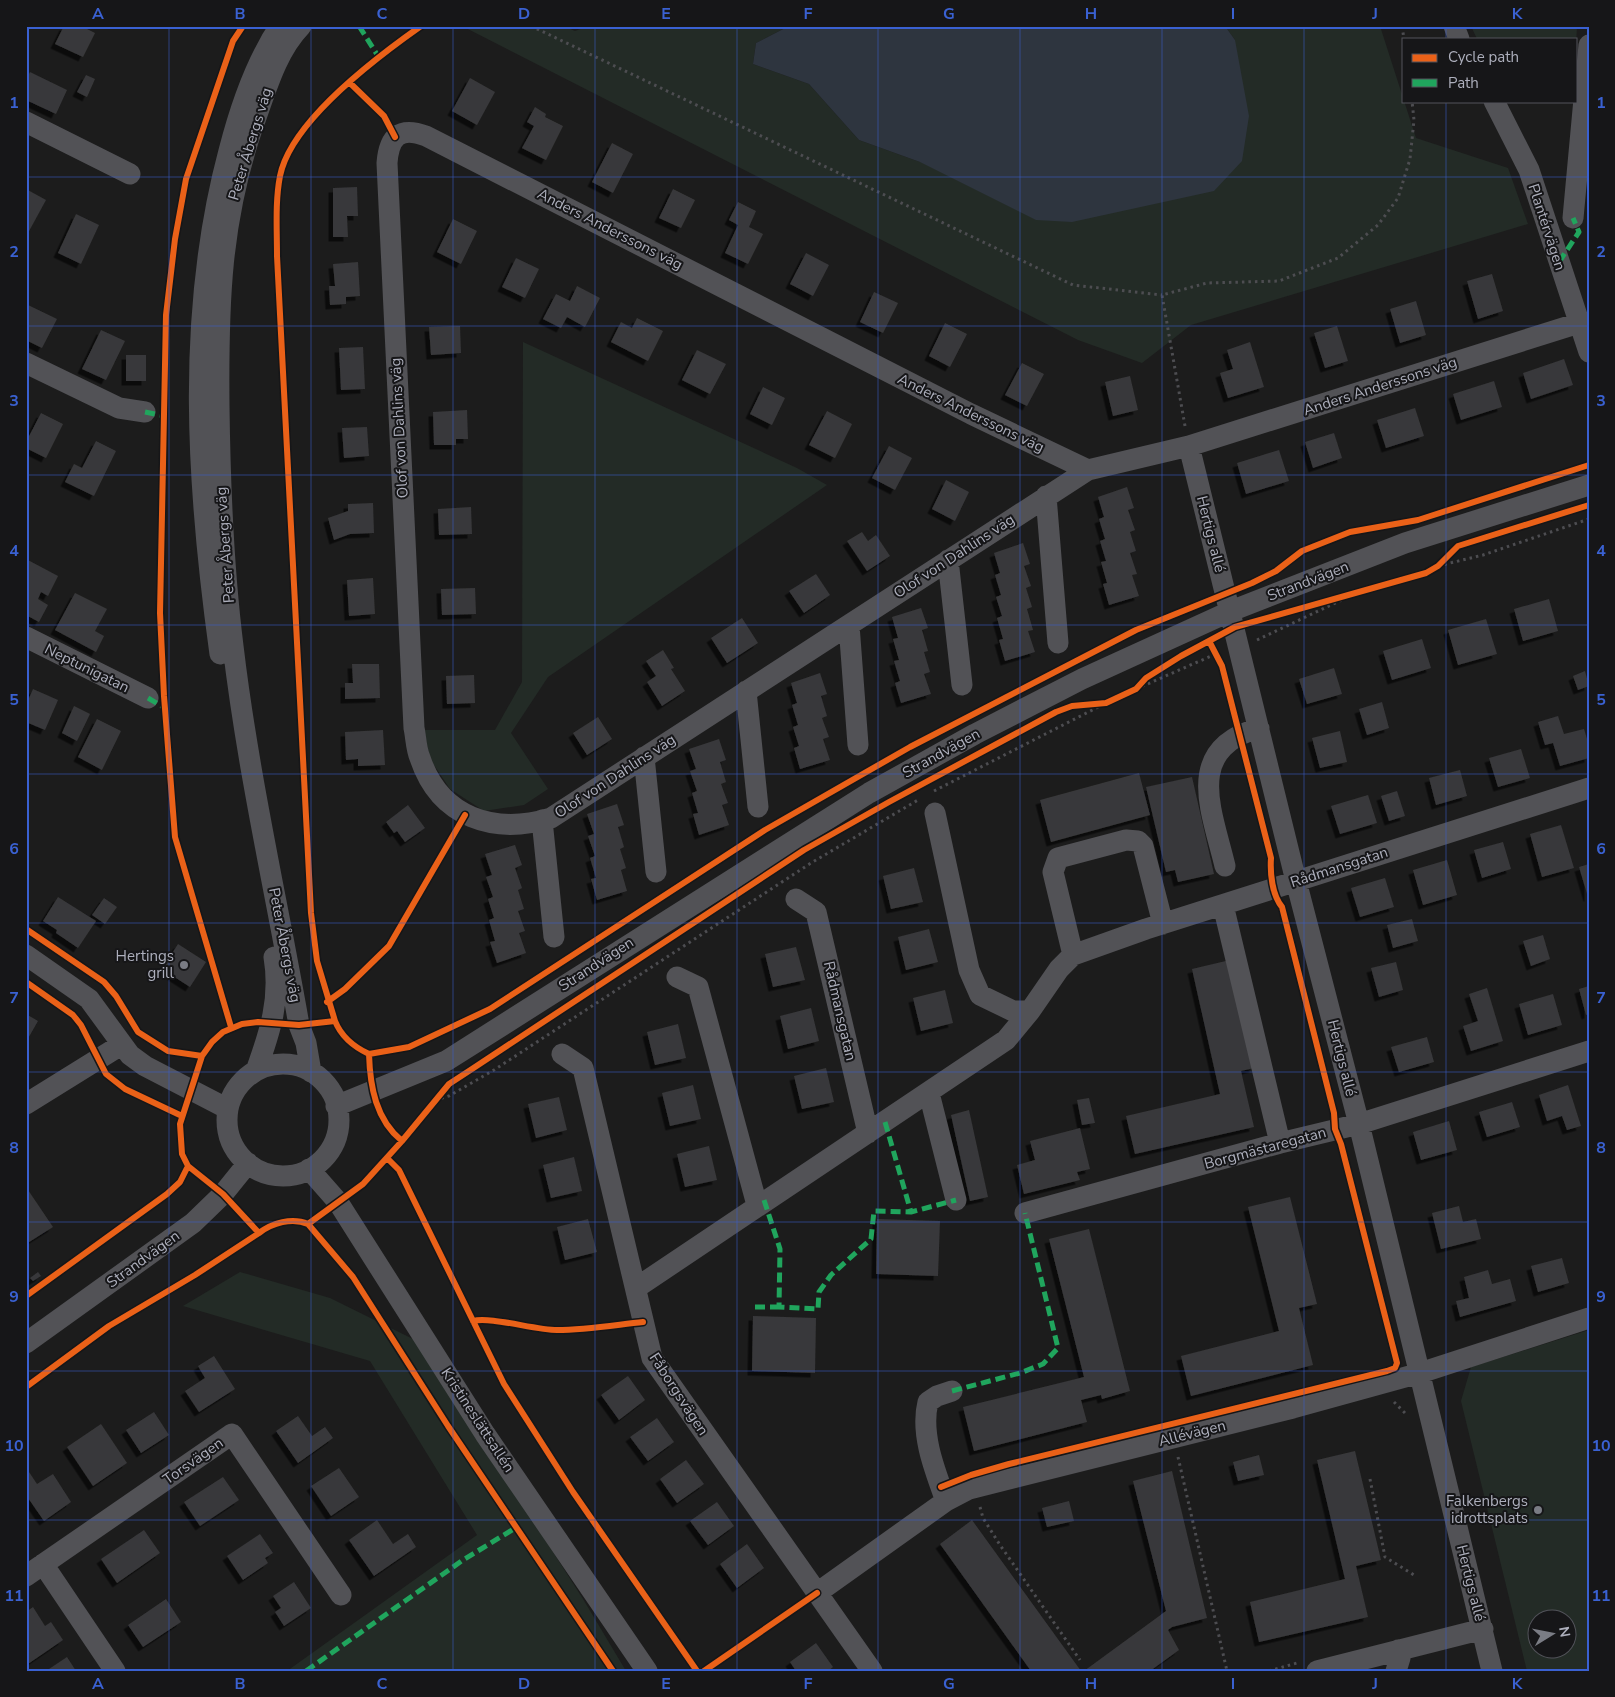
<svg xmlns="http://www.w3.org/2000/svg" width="1615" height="1697" font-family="'Nunito Sans',sans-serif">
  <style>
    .green { fill: #232b26; fill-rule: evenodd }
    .water { fill: #2e353f }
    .building { fill: #38383a; filter: url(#shadow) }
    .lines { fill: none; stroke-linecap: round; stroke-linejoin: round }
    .path { stroke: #4d4d51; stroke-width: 3; stroke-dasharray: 2.5 4; stroke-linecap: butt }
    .minor { stroke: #525256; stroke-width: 21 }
    .quiet { stroke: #20a55d; stroke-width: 5; stroke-dasharray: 10 5; stroke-linecap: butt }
    .cycleway-casing { stroke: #161618; stroke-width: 9 }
    .cycleway { stroke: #ea6118; stroke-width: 6 }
    .grid { fill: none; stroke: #3a61d2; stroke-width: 1; stroke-opacity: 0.55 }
    .poi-dot { fill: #7a7c84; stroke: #161618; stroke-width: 2 }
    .labels { text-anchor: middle; stroke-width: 4; stroke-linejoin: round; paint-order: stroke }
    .street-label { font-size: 15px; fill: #adafbc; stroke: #161618 }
    .poi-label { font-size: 15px; fill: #adafbc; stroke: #161618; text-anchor: end }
    .neatline { fill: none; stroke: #3a61d2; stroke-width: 2 }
    .grid-label { font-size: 16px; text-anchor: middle; font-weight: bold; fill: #3a61d2 }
  </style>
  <defs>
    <filter id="shadow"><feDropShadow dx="-4.5" dy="4.5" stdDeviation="0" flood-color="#0009"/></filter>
  </defs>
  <rect width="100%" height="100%" fill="#1c1c1c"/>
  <path class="green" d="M462,26H564L575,31L588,26H789L756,43L753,64L809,84L859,140L920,162L1235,40L1225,26H1380L1416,138L1508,168L1528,224L1191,325L1142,363L1078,340Z
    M1471,26H1577L1576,46V39H1477Z
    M523,342L797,468L827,485L548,677L511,733L548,789L524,805L484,811L450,789L430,759L424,730H495L522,682Z
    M240,1272L330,1298L419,1342L583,1599L626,1671H287L477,1535L370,1361L183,1306Z
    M1589,1330V1671H1527L1461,1401L1471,1367ZM1538,1620H1568V1650H1538Z"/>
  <path class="water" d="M789,26H1225L1235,40L1249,116L1242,161L1214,191L1072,222L1036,220L920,162L859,140L809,84L753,64L756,43Z"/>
  <path class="building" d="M64,26H81L95,33L83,57L55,44Z
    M30,72L67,90L56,114L26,100V80Z
    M86,75L95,79L87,97L77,92Z
    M470,78L495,92L477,125L452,111Z
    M535,107L546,114L545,117L563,126L546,160L522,148L534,126L527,122Z
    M612,143L633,154L613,193L592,182Z
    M357,187L358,216H347L348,237H333V188Z
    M26,189L46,200L28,233L26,232Z
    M673,189L695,200L681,228L659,218Z
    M738,202L756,211L749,227L763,234L748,264L725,253L738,225L729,220Z
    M76,214L99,225L81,264L58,253Z
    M453,219L477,231L461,264L437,252Z
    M806,253L829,265L813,296L790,284Z
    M516,258L539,269L525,298L502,287Z
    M358,262L360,296L346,297V304L330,305L329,286H335L333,264Z
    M1492,274L1503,311L1478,319L1467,281Z
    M577,286L600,298L585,327L567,317L561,328L543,319L556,294L570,301Z
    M874,292L898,303L883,333L860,322Z
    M1416,301L1426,335L1400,343L1390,309Z
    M26,304L57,319L42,348L26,340Z
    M637,318L663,331L648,361L611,342L621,322L632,328Z
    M945,323L967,334L950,367L929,356Z
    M460,326L461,353L431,355L429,327Z
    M1337,326L1348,361L1325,368L1314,333Z
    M101,330L125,341L106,380L82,369Z
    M1250,342L1264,387L1228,398L1220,373L1233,369L1227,350Z
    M363,347L365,389L341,390L339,348Z
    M697,350L726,364L710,394L682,380Z
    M126,355H146V381H126Z
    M1564,359L1573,385L1531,399L1523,373Z
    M1022,363L1044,374L1027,406L1005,395Z
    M1130,376L1138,410L1113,416L1105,382Z
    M1494,381L1502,407L1461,420L1453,394Z
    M763,387L785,398L772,425L750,414Z
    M1415,408L1424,436L1386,448L1377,420Z
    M467,410L468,439H456V445H434L433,412Z
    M827,411L852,424L835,458L809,445Z
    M41,413L63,424L46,458L26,448V442Z
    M367,427L369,456L344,458L342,428Z
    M1334,433L1342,458L1313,468L1305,442Z
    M96,441L116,451L94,496L65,482L74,464L82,468Z
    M889,446L912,458L895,490L872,478Z
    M1279,450L1289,481L1246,494L1237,463Z
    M946,480L969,492L955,521L932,509Z
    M1127,487L1134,508L1128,510L1135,530L1130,532L1136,551L1130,553L1137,574L1132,575L1139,596L1109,605L1103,584L1107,583L1101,562L1106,561L1100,541L1105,539L1099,519L1104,517L1098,497Z
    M373,503L374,533L350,534L334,540L328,518L348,511V504Z
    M471,507L472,534L439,535L438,509Z
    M862,532L868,541L876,535L890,556L867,571L847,541Z
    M1023,543L1030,564L1024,566L1031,586L1026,588L1032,607L1027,609L1033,630L1028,631L1035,652L1005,661L999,640L1003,639L997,618L1002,616L996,597L1001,595L995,575L1000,573L994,553Z
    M26,559L58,576L48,596L41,592L38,599L48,605L39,622L26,615Z
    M816,574L830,595L804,613L789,591Z
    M373,578L375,614L349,616L347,580Z
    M475,588L476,614L442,615L441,589Z
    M75,593L107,609L95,631L104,636L96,652L55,630Z
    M1549,599L1558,631L1523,641L1514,609Z
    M921,608L928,628L922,630L928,651L924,652L930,672L924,674L931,694L901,703L895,683L900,681L894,661L899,660L893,639L898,638L892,617Z
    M742,618L758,643L727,663L711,638Z
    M1486,619L1497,654L1458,665L1448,630Z
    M1422,639L1431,668L1392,680L1383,651Z
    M663,650L674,668L671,669L685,691L662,706L647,682L656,676L646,661Z
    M352,664H379L380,698L345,699V683H353Z
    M1334,668L1342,694L1307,704L1299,679Z
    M1585,671L1589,686L1578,690L1573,676Z
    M820,673L827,694L821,696L827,716L822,718L829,737L823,739L830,760L800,769L794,748L799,746L793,727L798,725L792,705L797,703L791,683Z
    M474,675L475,703L447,704L446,676Z
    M33,689L58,700L45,730L26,722V705Z
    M1382,702L1389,728L1367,735L1359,709Z
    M74,706L90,714L77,741L62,733Z
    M1558,716L1564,734L1584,729L1589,745V758L1560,766L1553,743L1545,745L1538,722Z
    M598,717L612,739L587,755L573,733Z
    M97,719L121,731L102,770L78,757Z
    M383,730L385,765L358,766V759L346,760L345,732Z
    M1340,731L1347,762L1320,768L1312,738Z
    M719,739L726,760L720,762L726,782L721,784L728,803L722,805L729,825L699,835L693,814L698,813L692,793L697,791L690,771L696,769L689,749Z
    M1521,749L1530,778L1498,787L1489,758Z
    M1460,770L1467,796L1436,805L1429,778Z
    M1139,773L1150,815L1051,842L1040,800Z
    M1192,777L1214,874L1178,882L1175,870L1166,872L1146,787Z
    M1397,791L1405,816L1389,821L1381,796Z
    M1368,795L1377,823L1340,834L1331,806Z
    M617,804L624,825L618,827L624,847L620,849L626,868L621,870L627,891L597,900L591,879L596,878L590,858L595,856L588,836L594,834L587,814Z
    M408,805L425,828L405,842L397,831L394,833L386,822Z
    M1561,825L1574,868L1542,877L1530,834Z
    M1503,842L1511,869L1482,878L1474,850Z
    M515,845L522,865L515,868L522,888L518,890L524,909L518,911L525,931L519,933L526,953L497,963L490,942L495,941L489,920L494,918L488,899L493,897L486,877L492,875L485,854Z
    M1447,860L1457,895L1423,905L1413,870Z
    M1589,864V897H1588L1579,867Z
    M914,868L923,902L891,909L883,876Z
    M1385,878L1394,907L1360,917L1351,888Z
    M58,897L96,921L78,948L56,933L57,930L43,921Z
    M104,898L117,907L105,924L92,915Z
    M1412,919L1418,941L1393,948L1387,925Z
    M929,929L938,962L906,970L898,937Z
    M1543,935L1550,959L1531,966L1523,941Z
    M178,944L206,962L190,987L162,969Z
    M796,947L805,980L773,987L765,954Z
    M1230,960L1254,1068L1241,1071L1254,1127L1135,1154L1126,1116L1220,1094L1192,969Z
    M1396,962L1403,990L1379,997L1371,968Z
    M1589,986V1014L1586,1015L1579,989Z
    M1487,988L1503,1041L1471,1051L1463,1026L1478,1021L1469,994Z
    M945,990L953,1023L921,1031L913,998Z
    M1553,994L1562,1025L1528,1035L1519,1004Z
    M811,1008L819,1041L788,1049L780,1016Z
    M26,1014L38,1021L26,1042Z
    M678,1024L686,1058L655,1065L647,1032Z
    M1427,1037L1434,1062L1399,1072L1391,1047Z
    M826,1068L834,1102L802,1109L794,1076Z
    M693,1085L701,1119L670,1126L662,1093Z
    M1568,1085L1581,1126L1567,1130L1562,1116L1547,1121L1539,1095Z
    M559,1097L567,1130L536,1138L528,1104Z
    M1089,1098L1095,1123L1082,1125L1077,1100Z
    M1512,1102L1520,1127L1487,1137L1479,1112Z
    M969,1110L988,1197L970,1201L951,1115Z
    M1449,1121L1457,1150L1421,1160L1413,1132Z
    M1080,1128L1090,1169L1077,1172L1080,1180L1024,1194L1017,1165L1035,1160L1030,1141Z
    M709,1146L717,1180L685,1187L677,1154Z
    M574,1157L582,1191L551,1198L543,1165Z
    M26,1187L53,1227L26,1244Z
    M1290,1197L1317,1304L1299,1308L1313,1365L1191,1396L1181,1356L1279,1331L1248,1207Z
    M1459,1206L1463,1222L1476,1219L1481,1239L1441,1249L1432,1213Z
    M588,1219L597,1252L565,1260L557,1227Z
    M877,1219L940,1221L938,1276L876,1274Z
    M1089,1229L1130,1391L1102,1399L1101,1395L1081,1400L1087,1422L974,1451L963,1407L1084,1377L1049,1239Z
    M1562,1258L1569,1283L1538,1292L1531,1266Z
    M1488,1270L1492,1284L1510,1279L1516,1301L1460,1317L1456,1301L1469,1298L1464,1277Z
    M38,1272L41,1276L33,1281L30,1278Z
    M753,1316L816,1318L815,1373L752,1371Z
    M214,1356L235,1389L199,1412L185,1391L205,1378L198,1366Z
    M628,1376L645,1400L619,1420L601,1395Z
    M154,1412L169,1435L141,1453L126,1430Z
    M298,1416L312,1436L325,1427L333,1438L298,1463L276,1431Z
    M657,1418L674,1442L648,1461L630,1437Z
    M101,1424L127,1463L93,1486L67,1447Z
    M1355,1451L1381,1560L1356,1566L1368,1617L1259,1642L1250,1602L1345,1579L1317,1460Z
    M1259,1455L1264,1475L1238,1481L1233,1462Z
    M686,1460L704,1484L677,1503L660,1479Z
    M339,1468L359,1497L331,1516L311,1486Z
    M1172,1471L1207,1618L1172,1627L1168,1630L1179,1650L1150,1671H1084L1166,1611L1133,1481Z
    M29,1472L37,1484L53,1474L71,1502L44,1521L26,1495V1474Z
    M223,1477L239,1500L200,1526L184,1502Z
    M1069,1501L1074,1521L1047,1527L1042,1508Z
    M717,1502L734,1526L708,1545L690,1521Z
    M377,1520L393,1544L408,1534L416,1547L374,1576L349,1540Z
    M972,1520L1081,1671H1031L940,1544Z
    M144,1530L160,1553L117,1583L101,1559Z
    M260,1534L273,1553L265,1558L268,1563L243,1580L227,1556Z
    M747,1544L764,1568L737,1588L720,1564Z
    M294,1582L311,1608L284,1626L275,1612L281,1608L273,1596Z
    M166,1599L181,1622L143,1647L128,1625Z
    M33,1607L45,1626L51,1622L63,1640L28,1664L26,1661V1612Z
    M816,1643L833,1667L828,1671H796L790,1662Z
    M67,1657L76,1671H46Z"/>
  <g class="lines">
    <path class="path" d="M531,26L1073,285L1162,295
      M1402,26L1404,39
      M1185,426L1162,295L1207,283L1279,281L1338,258L1378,225L1398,198L1410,159L1414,120L1412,101
      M1438,566L1483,555L1589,519
      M1257,640L1350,596
      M1136,689L1218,653
      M934,791L1106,703
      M435,1100L449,1096L494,1070L811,863L918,800
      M1394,1402L1407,1415
      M1178,1457L1227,1671
      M1370,1479L1385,1557L1414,1575
      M980,1507L983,1518L1000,1545L1080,1660
      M1269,1671L1297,1663"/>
    <path class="minor" d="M301,26C276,52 266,90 254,123C220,220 218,304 219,406C220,486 223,566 233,646C248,773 277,899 299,1025L306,1043L311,1072
      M1454,26L1459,39
      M1494,101L1529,170L1589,352
      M26,122L130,174
      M1573,218L1589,45
      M26,363L119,408L145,412
      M1189,446L1296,881L1359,1124L1492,1671
      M1088,470L551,818C494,835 440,818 420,758C416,749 416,737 414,728L387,163C389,137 399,126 426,136L971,414L1088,470L1189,446L1579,323
      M1046,496L1058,643
      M948,560L962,685
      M849,625L858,745
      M26,637L148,698
      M220,654C197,488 185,315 229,151C240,108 255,63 280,26
      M746,691L758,807
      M644,757L656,872
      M935,813L969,970L980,995L1013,1011H1030
      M542,820L554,937
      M1225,866C1212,811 1183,749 1259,728
      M796,899L816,912L868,1133
      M1223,905L1280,1143
      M26,955L89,999L130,1055L145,1066L228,1109
      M1073,955L1053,872L1058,858L1126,840L1138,841L1143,846L1163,924
      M677,977L698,987L757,1205
      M562,1054L583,1068L652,1358L872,1671
      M227 1120a56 56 0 1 1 112 0a56 56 0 1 1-112 0Z
      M256,1071C270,1032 281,999 274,957
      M929,1093L956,1200
      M26,1104L121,1045
      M336,1106L446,1061L869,793L975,734L1082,679L1231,611L1405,543L1589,485
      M309,1169L338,1202L485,1434L647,1671
      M1025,1213L1280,1143L1359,1124L1589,1051
      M636,1288L1006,1040L1030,1011L1059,969L1073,955L1146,929L1589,788
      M26,1343L193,1223L223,1194L248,1163
      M946,1501C935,1471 920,1434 928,1402L937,1396L952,1391
      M43,1564L115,1671
      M26,1576L232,1434L341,1595
      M817,1593L946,1501L969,1489L1293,1408L1420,1373L1589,1318
      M1317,1671L1483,1629
      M1396,1671L1400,1658L1398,1650"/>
    <path class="quiet" d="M359,26L378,56
      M1559,262L1579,232L1573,218
      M145,412L164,416
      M148,698L165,708
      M885,1122L911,1212L956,1200
      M764,1200L780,1249L779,1307L818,1309L819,1292L831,1275L871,1239L874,1211L911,1212
      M755,1307H779
      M952,1391L1020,1373L1043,1364L1058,1348L1025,1213
      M306,1671L463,1560L517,1527"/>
    <g class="cycleway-casing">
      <path id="cycleway" d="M350,83L384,116L395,137
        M26,929L104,982L116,996L138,1032L168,1051L202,1056
        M26,982L73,1015L81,1025L106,1074L125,1089L182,1116
        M327,1002L345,989L389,946L465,815
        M335,1021L317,961L311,913L277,256C277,229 275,202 280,176C291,121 377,57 421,26
        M231,1027L175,837L164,696L160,613L166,315L175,239L186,179L233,41L243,26
        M369,1054C370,1087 376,1120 402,1141L363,1184L308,1224C292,1217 272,1223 259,1233L223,1194L188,1166L182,1154L180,1124L202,1056L212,1042L223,1032L242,1024L258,1022L299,1025L335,1021C341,1036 354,1047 369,1054L409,1047L490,1009L765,830L910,747L1136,630L1252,583L1276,571L1302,551L1350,532L1418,520L1589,465
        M402,1141L449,1084L472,1069L804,850L889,802L1056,712L1072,706L1106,703L1136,689L1146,678L1181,656L1235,627L1426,573L1438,566L1458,546L1589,505
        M388,1159L399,1170L504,1384L573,1492L697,1671
        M308,1224L353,1277L448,1426L613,1671
        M26,1296L167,1194L180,1182L188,1166
        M473,1321C489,1316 535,1330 557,1330C586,1330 615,1325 643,1322
        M26,1387L109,1326L195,1275L259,1233
        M941,1487L971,1475L1009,1464L1387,1371L1395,1368L1397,1363L1341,1144L1335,1129L1334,1113L1282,907C1272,895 1270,873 1271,858L1222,666L1209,641
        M704,1671L817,1593"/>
    </g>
    <use href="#cycleway" class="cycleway"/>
  </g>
  <path class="grid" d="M169,26V1671M311,26V1671M453,26V1671M595,26V1671M737,26V1671M878,26V1671M1020,26V1671M1162,26V1671M1304,26V1671M1446,26V39M1446,101V1671M26,177H1589M26,326H1589M26,475H1589M26,625H1589M26,774H1589M26,923H1589M26,1072H1589M26,1222H1589M26,1371H1589M26,1520H1589"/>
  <g class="poi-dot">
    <circle cx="184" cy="965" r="5"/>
    <circle cx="1538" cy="1510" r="5"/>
  </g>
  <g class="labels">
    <g class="street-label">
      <text transform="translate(250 144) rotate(-73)" y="5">Peter Åbergs väg</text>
      <text transform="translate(1547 227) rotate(72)" y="5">Plantérvägen</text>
      <text transform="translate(610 229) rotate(27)" y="5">Anders Anderssons väg</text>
      <text transform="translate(1380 386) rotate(-18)" y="5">Anders Anderssons väg</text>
      <text transform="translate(971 413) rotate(26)" y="5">Anders Anderssons väg</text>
      <text transform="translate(399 428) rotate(-93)" y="5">Olof von Dahlins väg</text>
      <text transform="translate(1211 534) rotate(76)" y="5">Hertigs allé</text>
      <text transform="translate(225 545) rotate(-94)" y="5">Peter Åbergs väg</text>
      <text transform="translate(954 556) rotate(-33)" y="5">Olof von Dahlins väg</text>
      <text transform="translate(1308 581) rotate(-21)" y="5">Strandvägen</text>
      <text transform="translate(87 668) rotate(26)" y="5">Neptunigatan</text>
      <text transform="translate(941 753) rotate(-29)" y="5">Strandvägen</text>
      <text transform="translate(615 776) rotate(-33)" y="5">Olof von Dahlins väg</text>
      <text transform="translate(1339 867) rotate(-18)" y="5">Rådmansgatan</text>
      <text transform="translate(285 945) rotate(79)" y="5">Peter Åbergs väg</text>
      <text transform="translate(596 964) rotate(-33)" y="5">Strandvägen</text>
      <text transform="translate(840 1011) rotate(77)" y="5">Rådmansgatan</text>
      <text transform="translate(1342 1058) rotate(76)" y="5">Hertigs allé</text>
      <text transform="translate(1265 1148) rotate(-15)" y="5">Borgmästaregatan</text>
      <text transform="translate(143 1259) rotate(-36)" y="5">Strandvägen</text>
      <text transform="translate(679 1394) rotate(57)" y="5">Fåborgsvägen</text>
      <text transform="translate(478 1420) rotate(57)" y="5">Kristineslättsallén</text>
      <text transform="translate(1192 1433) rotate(-14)" y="5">Allévägen</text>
      <text transform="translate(193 1461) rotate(-35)" y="5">Torsvägen</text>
      <text transform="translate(1471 1583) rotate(76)" y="5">Hertigs allé</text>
    </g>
    <g class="poi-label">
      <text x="174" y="961">Hertings<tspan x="174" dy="17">grill</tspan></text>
      <text x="1528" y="1506">Falkenbergs<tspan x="1528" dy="17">idrottsplats</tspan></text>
    </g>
  </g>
  <rect width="1615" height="1697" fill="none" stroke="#161618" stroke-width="55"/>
  <rect x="1402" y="38" width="175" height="65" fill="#161618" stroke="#52535a"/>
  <rect x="1412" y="54" width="25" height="8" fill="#ea6118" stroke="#52535a"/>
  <text x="1448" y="62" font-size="15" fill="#adafbc">Cycle path</text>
  <rect x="1412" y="79" width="25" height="8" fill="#20a55d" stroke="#52535a"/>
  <text x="1448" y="88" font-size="15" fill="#adafbc">Path</text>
  <g transform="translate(1552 1634) rotate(80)"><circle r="24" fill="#161618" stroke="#52535a"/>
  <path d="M0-4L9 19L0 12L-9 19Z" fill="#7a7c84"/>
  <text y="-8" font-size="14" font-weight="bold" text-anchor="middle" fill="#adafbc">N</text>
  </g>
  <rect x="28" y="28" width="1560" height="1642" class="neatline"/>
  <g class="grid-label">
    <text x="98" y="19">A</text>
    <text x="240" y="19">B</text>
    <text x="382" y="19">C</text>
    <text x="524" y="19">D</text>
    <text x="666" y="19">E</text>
    <text x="808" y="19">F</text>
    <text x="949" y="19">G</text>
    <text x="1091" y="19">H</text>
    <text x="1233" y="19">I</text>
    <text x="1375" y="19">J</text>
    <text x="1517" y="19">K</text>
    <text x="14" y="108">1</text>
    <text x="1601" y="108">1</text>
    <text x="14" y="257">2</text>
    <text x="1601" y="257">2</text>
    <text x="14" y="406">3</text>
    <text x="1601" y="406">3</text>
    <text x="14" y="556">4</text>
    <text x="1601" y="556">4</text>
    <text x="14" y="705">5</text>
    <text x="1601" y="705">5</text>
    <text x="14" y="854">6</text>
    <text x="1601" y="854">6</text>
    <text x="14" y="1003">7</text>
    <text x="1601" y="1003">7</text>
    <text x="14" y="1153">8</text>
    <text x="1601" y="1153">8</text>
    <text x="14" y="1302">9</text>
    <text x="1601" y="1302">9</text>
    <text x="14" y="1451">10</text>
    <text x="1601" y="1451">10</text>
    <text x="14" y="1601">11</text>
    <text x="1601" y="1601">11</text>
    <text x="98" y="1689">A</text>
    <text x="240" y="1689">B</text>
    <text x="382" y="1689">C</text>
    <text x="524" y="1689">D</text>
    <text x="666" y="1689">E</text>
    <text x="808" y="1689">F</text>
    <text x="949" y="1689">G</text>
    <text x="1091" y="1689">H</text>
    <text x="1233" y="1689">I</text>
    <text x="1375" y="1689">J</text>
    <text x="1517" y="1689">K</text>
  </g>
</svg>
